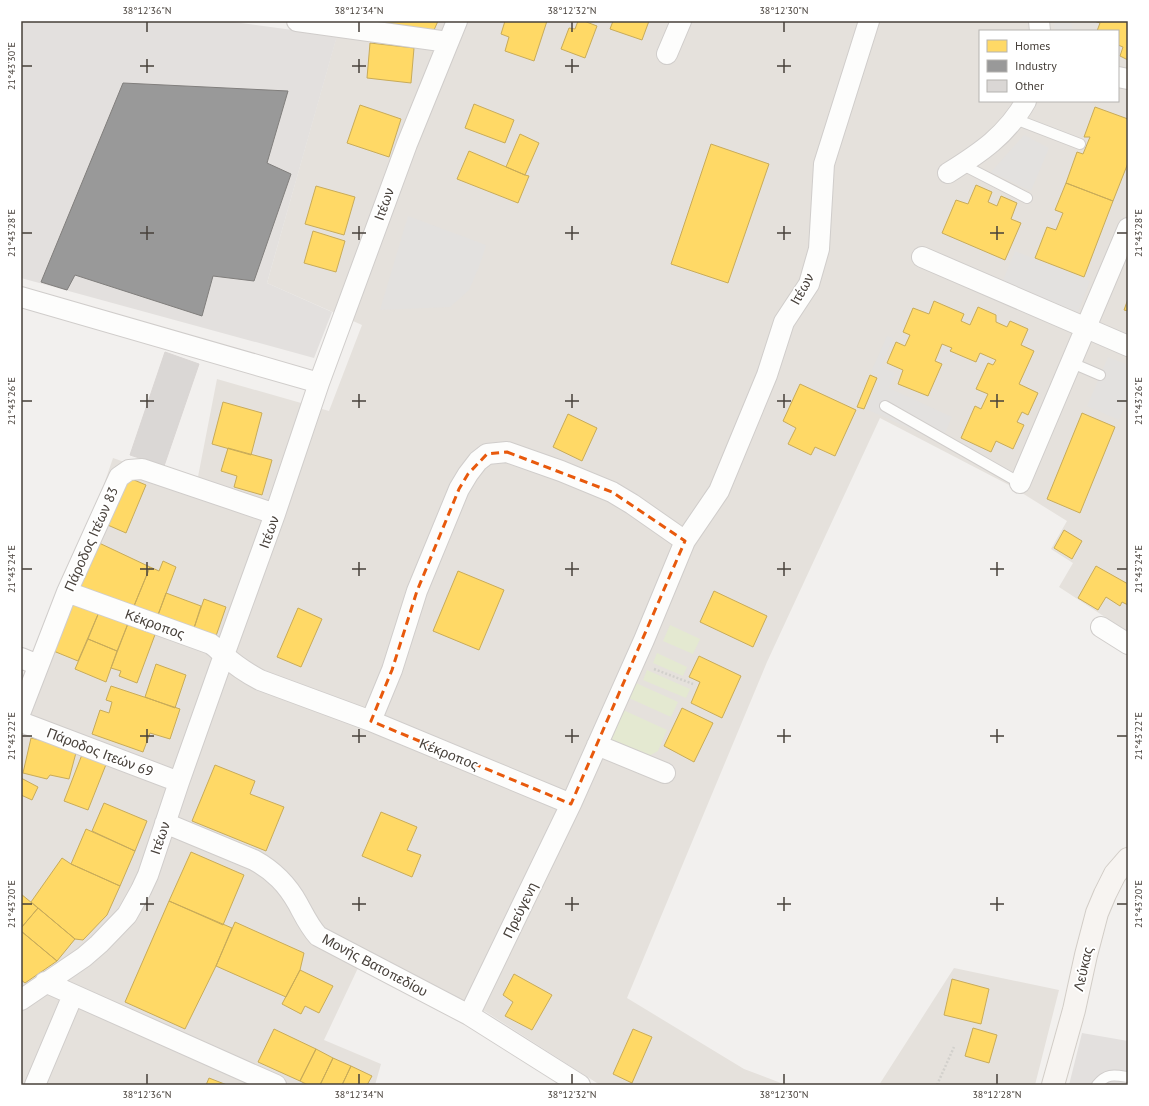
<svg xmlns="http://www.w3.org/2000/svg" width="1149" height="1106" font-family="'PT Sans',sans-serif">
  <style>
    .residential { fill: #e5e1dc; fill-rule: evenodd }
    .industrial { fill: #e3e0de }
    .green { fill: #e4e9d1 }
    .parking { fill: #e3e1df }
    .homes { fill: #ffd966; stroke: #c8ab59 }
    .industry { fill: #999; stroke: #807e7c }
    .building { fill: #dad7d5; stroke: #dad6d4 }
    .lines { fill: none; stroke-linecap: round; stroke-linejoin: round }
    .lane-casing { stroke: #d0cdcb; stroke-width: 12 }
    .street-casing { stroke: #d0cdcb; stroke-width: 22 }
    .secondary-casing { stroke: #d2cdc7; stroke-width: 24 }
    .path { stroke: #d2d0cc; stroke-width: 2.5; stroke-dasharray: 2 2; stroke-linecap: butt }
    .lane { stroke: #fdfdfc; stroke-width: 10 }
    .street { stroke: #fdfdfc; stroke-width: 20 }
    .secondary { stroke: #f7f4f1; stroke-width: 22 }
    .marked { fill: none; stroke: #e8590c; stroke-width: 3; stroke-dasharray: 8 5; stroke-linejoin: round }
    .ticks { fill: none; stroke: #47403a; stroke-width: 1.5 }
    .labels { text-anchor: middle; stroke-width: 4; stroke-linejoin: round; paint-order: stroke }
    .street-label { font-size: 14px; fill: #47403a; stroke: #fff }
    .neatline { fill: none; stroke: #47403a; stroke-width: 1.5 }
    .ticks-label { font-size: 10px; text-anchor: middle; fill: #47403a }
  </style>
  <rect width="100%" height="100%" fill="#f2f0ee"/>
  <path class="residential" d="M341,21H1128V632L1059,587L1073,563L1051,549L1067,521L1009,485L880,418L767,662L627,998L744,1069L786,1085H600L486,1012L366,951L324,1040L381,1064L375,1085H21V727L113,458L196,487L217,379L329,411L362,325L267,283ZM980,31H1118V101H980Z
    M954,968L1059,990L1035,1085H879Z"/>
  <path class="industrial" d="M21,21H226L337,36L267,283L332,312L314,358L21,278Z
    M1082,1033L1128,1041V1085H1069Z"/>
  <path class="green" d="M670,625L700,639L693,654L663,641Z
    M657,653L687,667L683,676L653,663Z
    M647,670L690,689L686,698L643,680Z
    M636,683L678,702L671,717L629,698Z
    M621,709L667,730L658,751L647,757L608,740Z"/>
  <path class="parking" d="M1054,21H1071L1073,31H1055Z
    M1024,135L1049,148L1031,191L991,172Z
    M408,216L486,245L479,267L469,290L450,307L380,310Z
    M1015,251L1090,281L1078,312L1002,283Z
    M887,336L893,338L881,367L895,373L889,388L952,417L941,442L866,409L880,377L871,372Z
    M1108,357L1128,365V399L1119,420L1087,406Z"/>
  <path class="homes" d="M381,21H438L434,30L381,24Z
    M505,21H547L534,61L505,51L509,37L501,34Z
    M578,21H584L597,26L585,58L561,49L569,28L575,29Z
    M613,21H649L642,40L610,29Z
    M1094,21H1128V60L1120,56L1123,47L1118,45V31H1097L1100,23Z
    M370,43L414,48L411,83L367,78Z
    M474,104L514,120L505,143L465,128Z
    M360,105L401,119L389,157L347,143Z
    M1095,107L1128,119V163L1113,201L1066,183L1077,152L1083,154L1090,137H1084Z
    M520,134L539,143L525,175L506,167Z
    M711,144L769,164L728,283L671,264Z
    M469,151L525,175L529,176L518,203L457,179Z
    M1066,183L1113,201L1084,277L1035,258L1047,227L1056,230L1063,213L1055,210Z
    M976,185L992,192L988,202L997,206L1001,196L1017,203L1011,219L1021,223L1005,260L942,233L956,200L968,204Z
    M316,186L355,197L344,235L305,224Z
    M313,231L345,241L336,272L304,263Z
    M1128,299V311L1124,310Z
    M934,301L964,314L961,321L970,325L978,307L996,315V322L1007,327L1010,321L1028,329L1021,345L1034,351L1019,384L1038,393L1028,415L1022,412L1017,422L1024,425L1013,449L996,441L991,452L961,438L975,406L981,409L988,394L976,389L988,363L993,365L996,360L980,353L976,362L950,351L952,348L942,344L935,361L942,364L928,396L898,384L903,370L887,363L896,342L905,346L910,335L903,332L913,308L929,314Z
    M870,375L877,378L864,409L857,407Z
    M800,384L856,410L835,456L815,447L811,455L788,444L796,428L783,421Z
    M223,402L262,413L251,455L212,444Z
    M1082,413L1115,427L1080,513L1047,499Z
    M568,414L597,428L582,461L553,447Z
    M228,448L272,460L262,495L234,487L237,476L221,471Z
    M122,475L146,485L126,533L103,523Z
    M1064,530L1082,541L1072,559L1054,548Z
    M97,542L150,567L134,606L79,586Z
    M163,561L176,567L158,615L134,606L150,567L159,571Z
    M1096,566L1128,584V605L1122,602L1120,606L1106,597L1098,610L1078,598Z
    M458,571L504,590L479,650L433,631Z
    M714,591L767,616L753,647L700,622Z
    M166,593L201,606L194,628L158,615Z
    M204,599L226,607L216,636L194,628Z
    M72,600L99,612L78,661L51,650Z
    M298,608L322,619L301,667L277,657Z
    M99,612L129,621L117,651L88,639Z
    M129,621L156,632L137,683L119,676L121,671L111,668Z
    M88,639L117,651L106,682L75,669Z
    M699,656L741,676L722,718L691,703L700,682L689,677Z
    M156,664L186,675L175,708L145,697Z
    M111,686L180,709L170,739L150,733L143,752L92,734L100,710L109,713L112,702L106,700Z
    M682,708L713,723L694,762L664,746Z
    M31,738L77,749L69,779L50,775L47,779L23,773Z
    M83,752L107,762L88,810L64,801Z
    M215,765L255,781L250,794L284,807L266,851L192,821Z
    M21,778L38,787L32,800L21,795Z
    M104,803L147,821L135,851L92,831Z
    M381,812L417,827L407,850L421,855L412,877L362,856Z
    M86,829L135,851L120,886L71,864Z
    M191,852L244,875L223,925L169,901Z
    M62,858L71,864L120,886L107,915L83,940L75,939L31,902Z
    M21,894L38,908L21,928Z
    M169,901L232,928L216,966L185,1029L125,1002Z
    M38,908L75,939L57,961L21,931V928Z
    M235,922L304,953L300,970L286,997L216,966Z
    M21,931L57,961L25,983L21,980Z
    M300,970L333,986L319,1013L305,1006L301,1014L282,1004Z
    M514,974L552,995L532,1030L505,1016L513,1002L503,995Z
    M952,979L989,989L981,1024L944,1015Z
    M973,1028L997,1035L989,1063L965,1056Z
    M274,1029L316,1049L300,1081L258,1062Z
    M633,1029L652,1037L632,1083L613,1074Z
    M316,1049L333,1058L320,1085H308L300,1081Z
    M333,1058L351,1066L342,1085H320Z
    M351,1066L372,1076L367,1085H342Z
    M209,1078L227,1085H206Z"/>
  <path class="industry" d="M123,83L288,91L267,163L291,174L254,281L213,276L202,316L75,275L67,290L41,282Z"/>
  <path class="building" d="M165,352L199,364L164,466L130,455Z"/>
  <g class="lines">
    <g class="lane-casing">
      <path id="lane" d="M1015,119L1080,144
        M961,164L1027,198
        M1072,363L1100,375
        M885,406L1020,483
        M1097,1085C1107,1073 1114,1075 1128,1077"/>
    </g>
    <g class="street-casing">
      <path id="street" d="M297,21L448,42
        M1039,21L1040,31
        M667,54L681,21
        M1118,77L1128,79
        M948,173C980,153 1007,135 1026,101
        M922,257L1128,346
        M21,297L319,383
        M1020,483L1128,228
        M67,592L211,644C217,648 220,652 225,656C236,666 247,673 260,680L371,721L571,804L644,640L685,541L719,491L767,375L784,322L809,284L819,249L824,164L869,21
        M1101,627L1128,644
        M21,658L38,665
        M21,711L67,592L119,477L129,470L142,469L275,514
        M371,721L392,670L417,591L459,489L468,474L478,461L487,454L507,452L561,471L612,492L632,504L685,541
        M21,722L179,782
        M597,745L665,773
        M165,823L254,860C274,871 287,884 298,904C304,915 309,926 318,936L469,1015L580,1085
        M45,982L276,1085
        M21,1000L84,957L99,944L127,915L141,890L148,875L179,782L224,655L275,514L319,383L407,144L457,21
        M469,1015L571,804
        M35,1085L73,995"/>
    </g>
    <g class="secondary-casing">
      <path id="secondary" d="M1053,1085L1074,1010L1086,955L1097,913L1105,894L1115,874L1128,859"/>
    </g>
    <path class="path" d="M654,669L693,684
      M937,1085L954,1047"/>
    <use href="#lane" class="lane"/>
    <use href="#street" class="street"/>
    <use href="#secondary" class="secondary"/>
  </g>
  <path class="marked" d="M507,452L612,492L685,541L571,804L371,721L392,670L417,591L459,489L468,474L487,454Z"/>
  <path class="ticks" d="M147,22V32M359,22V32M572,22V32M784,22V32M147,59V73M359,59V73M572,59V73M784,59V73M22,66H32M140,66H154M352,66H366M565,66H579M777,66H791M147,226V240M359,226V240M572,226V240M784,226V240M997,226V240M22,233H32M140,233H154M352,233H366M565,233H579M777,233H791M990,233H1004M1117,233H1127M147,394V408M359,394V408M572,394V408M784,394V408M997,394V408M22,401H32M140,401H154M352,401H366M565,401H579M777,401H791M990,401H1004M1117,401H1127M147,562V576M359,562V576M572,562V576M784,562V576M997,562V576M22,569H32M140,569H154M352,569H366M565,569H579M777,569H791M990,569H1004M1117,569H1127M147,729V743M359,729V743M572,729V743M784,729V743M997,729V743M22,736H32M140,736H154M352,736H366M565,736H579M777,736H791M990,736H1004M1117,736H1127M147,897V911M359,897V911M572,897V911M784,897V911M997,897V911M22,904H32M140,904H154M352,904H366M565,904H579M777,904H791M990,904H1004M1117,904H1127M147,1074V1084M359,1074V1084M572,1074V1084M784,1074V1084M997,1074V1084"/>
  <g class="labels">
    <g class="street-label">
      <text transform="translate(384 204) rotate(-70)" y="5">Ιτέων</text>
      <text transform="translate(802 289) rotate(-61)" y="5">Ιτέων</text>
      <text transform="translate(269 532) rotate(-70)" y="5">Ιτέων</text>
      <text transform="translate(91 539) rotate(-66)" y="5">Πάροδος Ιτέων 83</text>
      <text transform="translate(155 624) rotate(20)" y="5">Κέκροπος</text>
      <text transform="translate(100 752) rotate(21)" y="5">Πάροδος Ιτεών 69</text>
      <text transform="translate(449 754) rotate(22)" y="5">Κέκροπος</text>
      <text transform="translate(160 838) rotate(-71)" y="5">Ιτέων</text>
      <text transform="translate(520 910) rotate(-64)" y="5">Πρεύγενη</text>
      <text transform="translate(375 965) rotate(28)" y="5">Μονής Βατοπεδίου</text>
      <text transform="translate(1083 969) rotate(-77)" y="5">Λεύκας</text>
    </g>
  </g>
  <rect width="1149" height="1106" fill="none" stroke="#ffffff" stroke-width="44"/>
  <rect x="979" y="30" width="140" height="72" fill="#ffffff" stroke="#b5b3b0"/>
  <rect x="987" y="40" width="20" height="12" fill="#ffd966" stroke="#b5b3b0"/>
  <text x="1015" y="50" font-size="12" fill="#47403a">Homes</text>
  <rect x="987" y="60" width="20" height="12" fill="#999999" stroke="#b5b3b0"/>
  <text x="1015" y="70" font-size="12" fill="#47403a">Industry</text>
  <rect x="987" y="80" width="20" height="12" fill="#dad7d5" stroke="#b5b3b0"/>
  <text x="1015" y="90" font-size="12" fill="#47403a">Other</text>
  <rect x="22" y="22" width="1105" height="1062" class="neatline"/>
  <g class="ticks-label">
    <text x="147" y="14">38°12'36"N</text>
    <text x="359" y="14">38°12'34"N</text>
    <text x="572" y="14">38°12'32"N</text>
    <text x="784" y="14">38°12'30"N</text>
    <text transform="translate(11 66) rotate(-90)" y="4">21°43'30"E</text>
    <text transform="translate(1138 233) rotate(-90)" y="4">21°43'28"E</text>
    <text transform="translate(11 233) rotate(-90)" y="4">21°43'28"E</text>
    <text transform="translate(1138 401) rotate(-90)" y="4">21°43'26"E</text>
    <text transform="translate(11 401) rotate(-90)" y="4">21°43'26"E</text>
    <text transform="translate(1138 569) rotate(-90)" y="4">21°43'24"E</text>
    <text transform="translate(11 569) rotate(-90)" y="4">21°43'24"E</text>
    <text transform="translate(1138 736) rotate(-90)" y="4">21°43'22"E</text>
    <text transform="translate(11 736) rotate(-90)" y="4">21°43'22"E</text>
    <text transform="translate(1138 904) rotate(-90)" y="4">21°43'20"E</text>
    <text transform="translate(11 904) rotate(-90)" y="4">21°43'20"E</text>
    <text x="147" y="1098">38°12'36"N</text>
    <text x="359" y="1098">38°12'34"N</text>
    <text x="572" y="1098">38°12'32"N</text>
    <text x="784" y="1098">38°12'30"N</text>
    <text x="997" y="1098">38°12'28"N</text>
  </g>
</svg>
